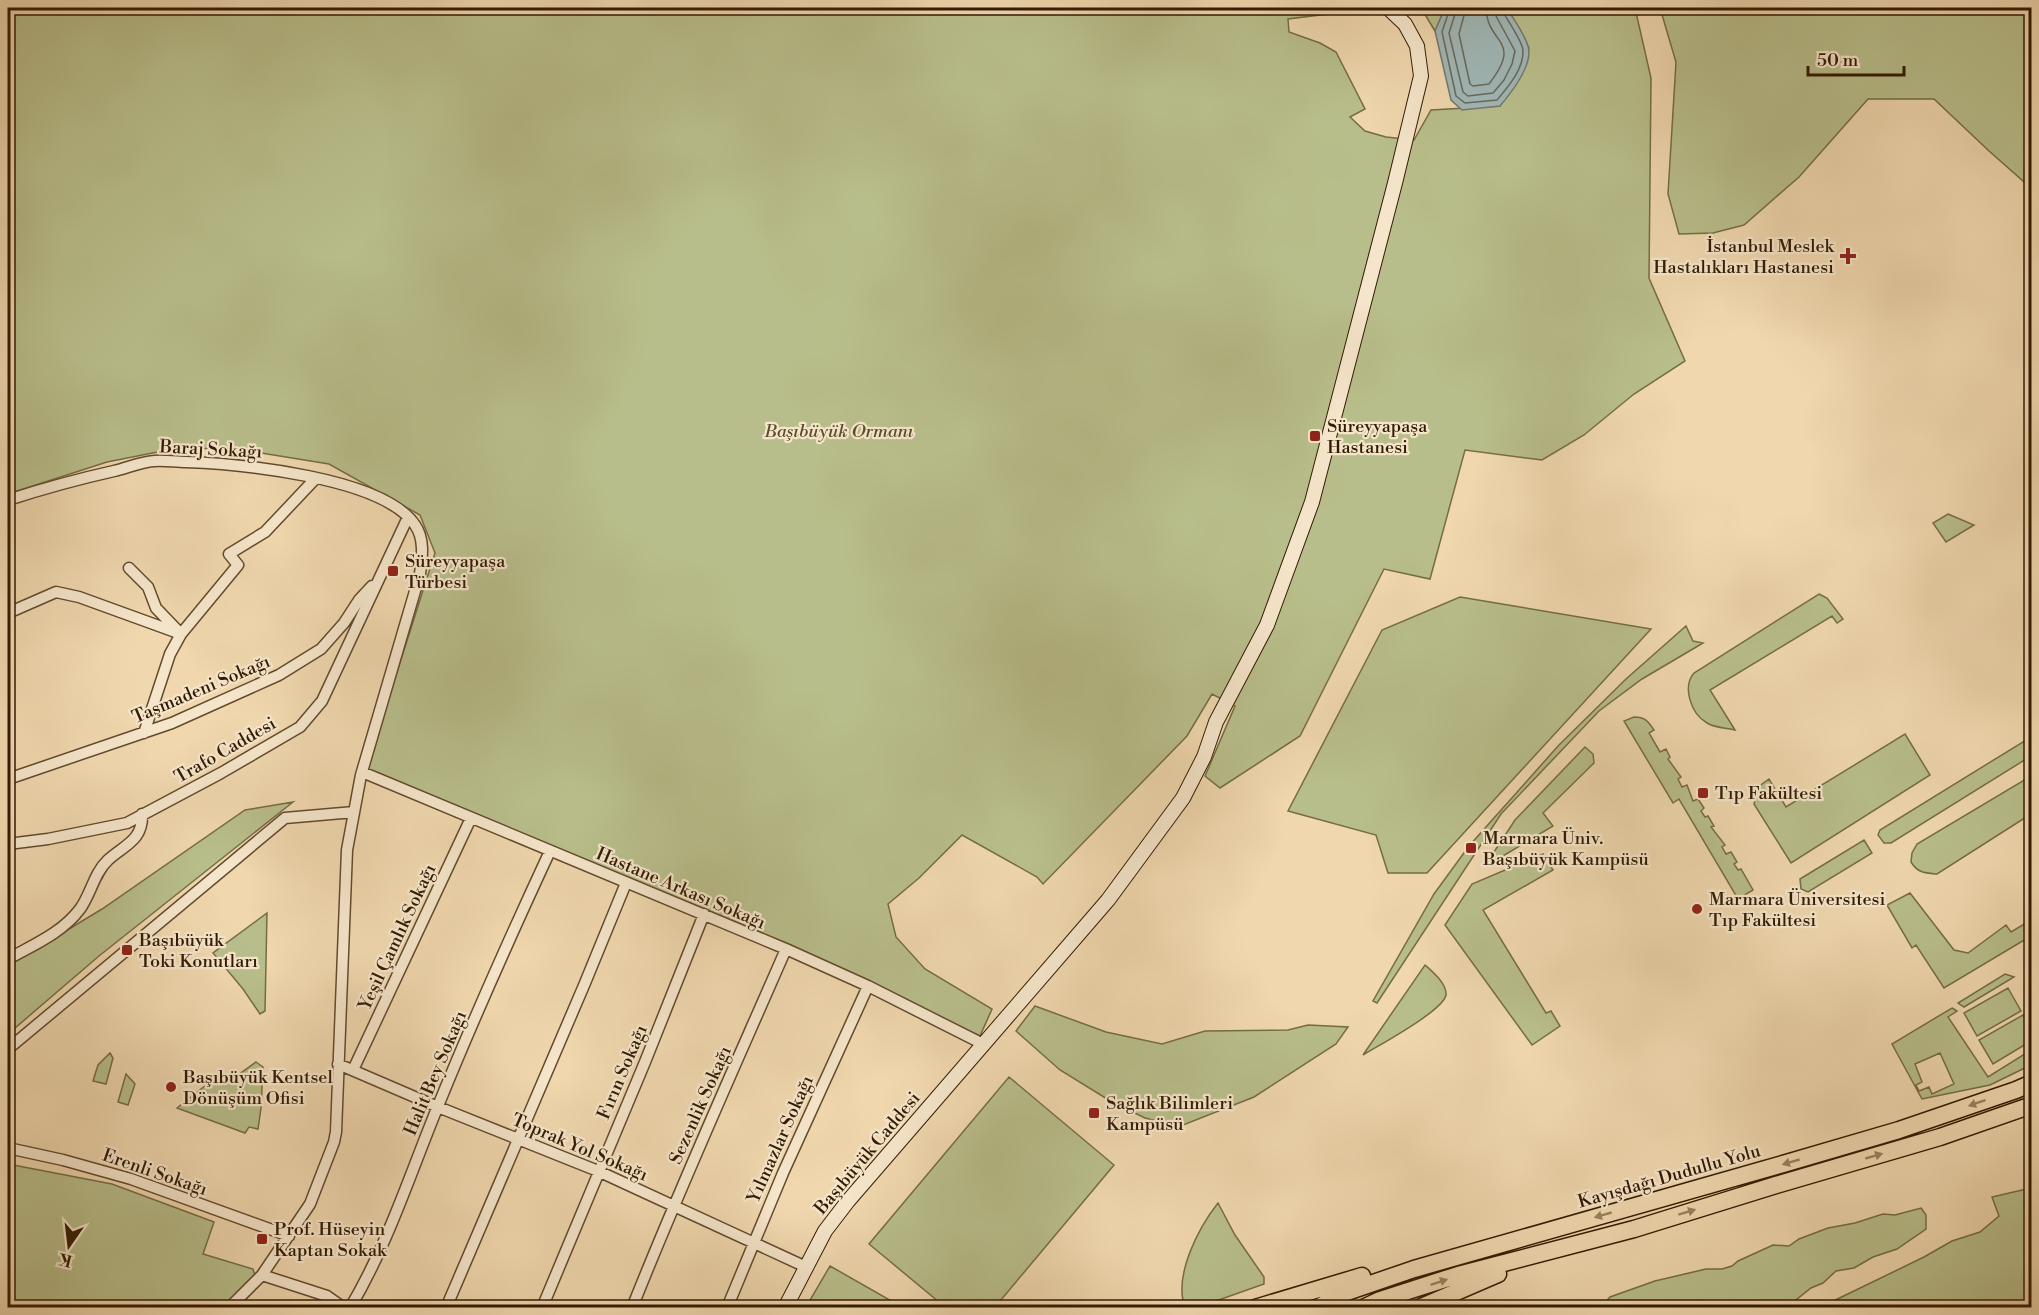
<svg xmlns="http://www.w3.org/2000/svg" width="2039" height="1315" font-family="'Libre Bodoni',serif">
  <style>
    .green { fill: #b8be8b; stroke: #756c46; stroke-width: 1.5; fill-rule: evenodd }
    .water { fill: #a0b7b6; stroke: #74796e; stroke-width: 1.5 }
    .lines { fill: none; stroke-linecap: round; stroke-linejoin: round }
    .shore { stroke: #69695c; stroke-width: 1.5 }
    .minor-casing { stroke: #624a2d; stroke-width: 13 }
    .secondary-casing { stroke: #321b02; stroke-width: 16 }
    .primary-casing { stroke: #321b02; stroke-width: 19 }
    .minor { stroke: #f5e5ca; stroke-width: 10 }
    .secondary { stroke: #f5e5ca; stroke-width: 14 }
    .primary { stroke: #f0d7ae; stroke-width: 16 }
    .oneway { fill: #9a8261 }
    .poi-dot { fill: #8f2418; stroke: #f5e5ca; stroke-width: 2 }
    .labels { text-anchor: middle; stroke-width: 4.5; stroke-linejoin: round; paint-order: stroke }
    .poi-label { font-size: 18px; fill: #321b02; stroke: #f5e5ca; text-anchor: start }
    .park-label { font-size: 18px; font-style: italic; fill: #5a4c2b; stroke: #f5e5ca }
    .street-label { font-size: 18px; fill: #321b02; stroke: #f5e5ca }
  </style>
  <rect width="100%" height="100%" fill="#f0d7ae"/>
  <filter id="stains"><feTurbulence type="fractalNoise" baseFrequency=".00333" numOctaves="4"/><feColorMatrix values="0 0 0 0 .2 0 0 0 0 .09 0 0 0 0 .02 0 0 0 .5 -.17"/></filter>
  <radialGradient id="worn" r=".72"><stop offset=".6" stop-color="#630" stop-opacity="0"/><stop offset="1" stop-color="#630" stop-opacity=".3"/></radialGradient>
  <path class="green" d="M8,8H1367L1369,9L1288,19L1289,32L1320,43L1336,52L1365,109L1350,117L1365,131L1386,137L1414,140L1431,110L1500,106L1529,48L1507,8H1635L1651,78L1649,278L1685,361L1634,394L1584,435L1542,460L1465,450L1430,579L1384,569L1300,736L1220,788L1205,776L1235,706L1212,694L1187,736L1043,884L1037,877L962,835L919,878L888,904L896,937L925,969L992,1009L980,1036L788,944L366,769L435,553L420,515L329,464L255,452L183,447L107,462L8,494Z
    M1421,8H1445L1435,31Z
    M1660,8H2031V188L1989,151L1934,99H1868L1799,177L1744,225L1713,233L1679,234L1668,194L1676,62Z
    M1948,514L1974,525L1946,542L1933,523Z
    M1819,594L1827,598L1843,619L1837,623L1832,616L1710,690L1735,730C1726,728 1715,728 1707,723C1691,714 1682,687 1694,673Z
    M1460,597L1651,629L1427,873H1388L1376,835L1288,811L1382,630Z
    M1686,626L1693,641L1703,643L1642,679L1599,711L1501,814L1377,1003L1373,1001L1434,894L1469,846L1559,745L1626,679Z
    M1634,717C1645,717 1648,721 1654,730L1649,733L1660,752L1666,749L1670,757L1668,759L1681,777L1678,779L1682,787L1687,785L1693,801L1698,799L1704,808L1701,811L1705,817L1708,816L1714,826L1711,827L1725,845L1722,847L1726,854L1731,852L1737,862L1734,864L1738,870L1741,869L1753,890L1738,899L1679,799L1673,803L1624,721Z
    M1905,734L1930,775L1791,863L1754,804L1758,787L1769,779L1786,807Z
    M2031,737V756L1891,843H1884L1878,835L1880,830Z
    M1585,747L1593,754L1594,763L1543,813L1553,826L1503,856L1490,858L1515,820Z
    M2031,776V814L1937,874C1924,873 1918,873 1911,862L1912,853L1917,844Z
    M293,802L99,956L8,1034V966L102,909L245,810Z
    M1864,840L1872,853L1808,892L1801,889L1800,879Z
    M1543,854L1553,870L1483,910L1546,1013L1551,1011L1560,1026L1532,1045L1445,925L1472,884Z
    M1910,893L1954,950L1968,953L2006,925L2011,932L2031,920V936L1944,988L1916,945L1912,948L1887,905Z
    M267,913L265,1011L260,1014L243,989L213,953Z
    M1425,965C1433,972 1447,984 1446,995C1443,1011 1379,1045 1363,1055Z
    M2005,974L2014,977L1964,1007L1958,1003Z
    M2008,988L2021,1011L1977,1036L1964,1013Z
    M1035,1006L1106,1032L1162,1044L1205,1031L1288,1030L1308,1025L1348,1027L1336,1044L1254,1097L1178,1127L1145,1118L1112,1102L1060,1070L1016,1031Z
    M1952,1008L1957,1011L1948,1017L1988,1077L2031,1050V1065L1990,1085L1922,1099L1892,1044ZM1940,1053L1954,1084L1932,1094L1929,1087L1919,1091L1916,1085L1922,1082L1915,1064Z
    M2023,1015L2031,1028V1041L1993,1064L1979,1040Z
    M110,1053L113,1058L106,1084L93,1081L98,1065Z
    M256,1062L263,1067L261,1108L258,1129L249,1127L245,1133L177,1108L220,1074L227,1083Z
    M126,1074L135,1084L128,1105L118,1102Z
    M1009,1077L1114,1165L995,1307H945L869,1244Z
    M8,1164L112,1184L214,1222L203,1254L253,1269L256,1279L223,1307H8Z
    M2031,1188V1307H1821L1924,1257L1952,1241L1980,1232L1999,1216L1992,1197Z
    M1218,1203L1235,1235L1264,1277V1284L1199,1307H1185C1173,1276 1199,1227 1218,1203Z
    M1921,1208L1926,1215V1229L1897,1249L1873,1257L1854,1268L1836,1271L1823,1283L1811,1288L1787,1307H1601L1610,1297L1655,1281L1706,1269H1722L1732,1266L1738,1261L1773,1245L1789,1246L1799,1239L1828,1228L1855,1223L1883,1214L1895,1215Z
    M830,1266L902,1307H806Z"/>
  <path class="water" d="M1445,8H1507C1514,20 1524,33 1528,46C1534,65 1511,93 1500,106L1462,110L1451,100L1435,31Z"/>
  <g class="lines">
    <path class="shore" d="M1450,8L1442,32L1456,96L1465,103L1497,100C1508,87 1524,69 1523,50C1522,41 1508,21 1503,12L1502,8
      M1457,8L1449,33L1463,92L1468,96L1493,93L1504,80L1512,64L1515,51L1496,16L1495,8
      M1466,8L1459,34L1470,84L1473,86L1489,84C1524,39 1487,45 1486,8"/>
    <g class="minor-casing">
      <path id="minor" d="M8,500C42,489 78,479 114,471C127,468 140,462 154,461C164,460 175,462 186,462C240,464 383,477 415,525C425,539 422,558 420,574L361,775L347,850L336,1132L334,1142L310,1204L262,1275L229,1308
        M129,568L148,587L156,608L179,632
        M8,613L56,592L79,597L181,634
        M144,733L170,654L181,634L238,565L229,554L265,532L316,478
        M362,772L786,949L868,986L983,1044
        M8,779L172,723L279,675L321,649L344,623L359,600L372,586
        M8,844L48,839L127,823L221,773L300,727L322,701L408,517
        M8,959C33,945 62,933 80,909C91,894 94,873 108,860C124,845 143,841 142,814
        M8,1049L285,818L354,812
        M338,1064L438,1107L598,1171L806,1267
        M353,1070L471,818
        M8,1148L63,1160L131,1179L289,1236
        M262,1275L327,1296L344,1308
        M350,1308C388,1244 410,1174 438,1106C473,1020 511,935 550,851
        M446,1308L585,983L626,883
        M542,1308L645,1062L704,914
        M632,1308C680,1187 734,1068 786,949
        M727,1308L783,1173L868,986"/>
    </g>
    <g class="secondary-casing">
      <path id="secondary" d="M785,1308L825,1231L848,1201L1108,900L1183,798L1204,757L1216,722L1267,625L1312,502L1395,183L1421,76L1417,46L1405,24L1388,8"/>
    </g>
    <g class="primary-casing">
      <path id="primary" d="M1255,1308L1362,1276
        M1317,1308L1347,1292L1414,1269L1783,1164L1899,1130L2016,1090L2032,1083
        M1363,1308L1380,1300L1458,1275L1634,1229L1776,1185L1940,1137L2032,1105
        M1419,1308L1498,1274"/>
    </g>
    <use href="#minor" class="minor"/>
    <use href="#secondary" class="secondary"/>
    <use href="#primary" class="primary"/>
  </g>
  <defs><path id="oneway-solid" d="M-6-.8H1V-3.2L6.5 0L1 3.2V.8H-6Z" transform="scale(1.5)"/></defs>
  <g class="oneway">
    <use href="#oneway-solid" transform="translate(1977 1103) rotate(161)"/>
    <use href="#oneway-solid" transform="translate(1874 1156) rotate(-16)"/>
    <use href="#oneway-solid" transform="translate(1791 1162) rotate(164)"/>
    <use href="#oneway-solid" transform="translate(1687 1212) rotate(-17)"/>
    <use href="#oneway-solid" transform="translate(1603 1215) rotate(164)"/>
    <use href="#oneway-solid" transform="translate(1439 1282) rotate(-18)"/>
  </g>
  <g class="poi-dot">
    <path d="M1845 247h6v6h6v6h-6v6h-6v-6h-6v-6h6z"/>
    <rect x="1309" y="430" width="12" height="12" rx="3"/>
    <rect x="387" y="565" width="12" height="12" rx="3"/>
    <rect x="1697" y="787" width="12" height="12" rx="3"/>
    <rect x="1465" y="842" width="12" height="12" rx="3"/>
    <circle cx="1697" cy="909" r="6"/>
    <rect x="121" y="944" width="12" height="12" rx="3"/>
    <circle cx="171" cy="1087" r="6"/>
    <rect x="1088" y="1107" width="12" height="12" rx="3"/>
    <rect x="256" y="1233" width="12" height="12" rx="3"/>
  </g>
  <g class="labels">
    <g class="poi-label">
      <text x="1834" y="252" text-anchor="end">İstanbul Meslek<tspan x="1834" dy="21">Hastalıkları Hastanesi</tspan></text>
      <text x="1327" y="432">Süreyyapaşa<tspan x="1327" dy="21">Hastanesi</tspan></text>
      <text x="405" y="567">Süreyyapaşa<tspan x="405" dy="21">Türbesi</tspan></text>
      <text x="1715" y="799">Tıp Fakültesi</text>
      <text x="1483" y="844">Marmara Üniv.<tspan x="1483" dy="21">Başıbüyük Kampüsü</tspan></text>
      <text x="1709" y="905">Marmara Üniversitesi<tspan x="1709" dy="21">Tıp Fakültesi</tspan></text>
      <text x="139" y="946">Başıbüyük<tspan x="139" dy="21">Toki Konutları</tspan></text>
      <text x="183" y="1083">Başıbüyük Kentsel<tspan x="183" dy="21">Dönüşüm Ofisi</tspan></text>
      <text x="1106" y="1109">Sağlık Bilimleri<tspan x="1106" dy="21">Kampüsü</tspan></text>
      <text x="274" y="1235">Prof. Hüseyin<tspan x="274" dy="21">Kaptan Sokak</tspan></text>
    </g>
    <g class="park-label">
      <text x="839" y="437">Başıbüyük Ormanı</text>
    </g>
    <g class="street-label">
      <text transform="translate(211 449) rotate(3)" y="6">Baraj Sokağı</text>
      <text transform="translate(201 689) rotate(-23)" y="6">Taşmadeni Sokağı</text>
      <text transform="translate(225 750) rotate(-30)" y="6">Trafo Caddesi</text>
      <text transform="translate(681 888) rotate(23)" y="6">Hastane Arkası Sokağı</text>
      <text transform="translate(397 937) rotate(-65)" y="6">Yeşil Çamlık Sokağı</text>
      <text transform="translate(622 1072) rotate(-67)" y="6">Fırın Sokağı</text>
      <text transform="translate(435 1073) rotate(-67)" y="6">Halit Bey Sokağı</text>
      <text transform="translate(700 1105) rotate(-66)" y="6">Sezenlik Sokağı</text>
      <text transform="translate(780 1139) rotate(-66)" y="6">Yılmazlar Sokağı</text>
      <text transform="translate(580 1147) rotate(23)" y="6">Toprak Yol Sokağı</text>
      <text transform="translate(867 1153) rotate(-50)" y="6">Başıbüyük Caddesi</text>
      <text transform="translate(155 1172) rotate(19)" y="6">Erenli Sokağı</text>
      <text transform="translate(1669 1176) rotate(-16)" y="6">Kayışdağı Dudullu Yolu</text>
    </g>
  </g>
  <rect width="2039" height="1315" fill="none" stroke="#f0d7ae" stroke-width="30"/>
  <rect x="9" y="9" width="2021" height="1297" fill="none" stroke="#321b02" stroke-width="3"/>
  <rect x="15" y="15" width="2009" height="1285" fill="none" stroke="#321b02" stroke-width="1.5"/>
  <g transform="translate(69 1246) rotate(194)" stroke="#f5e5ca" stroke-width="4.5" paint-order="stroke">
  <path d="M0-4.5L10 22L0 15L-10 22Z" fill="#321b02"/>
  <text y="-9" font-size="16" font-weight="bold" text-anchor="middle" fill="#321b02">K</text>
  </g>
  <path d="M1808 66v9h96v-9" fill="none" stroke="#321b02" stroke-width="3"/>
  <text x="1817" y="66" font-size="18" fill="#321b02" stroke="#f5e5ca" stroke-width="4.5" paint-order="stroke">50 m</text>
  <rect width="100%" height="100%" filter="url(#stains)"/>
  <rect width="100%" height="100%" fill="url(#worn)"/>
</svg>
